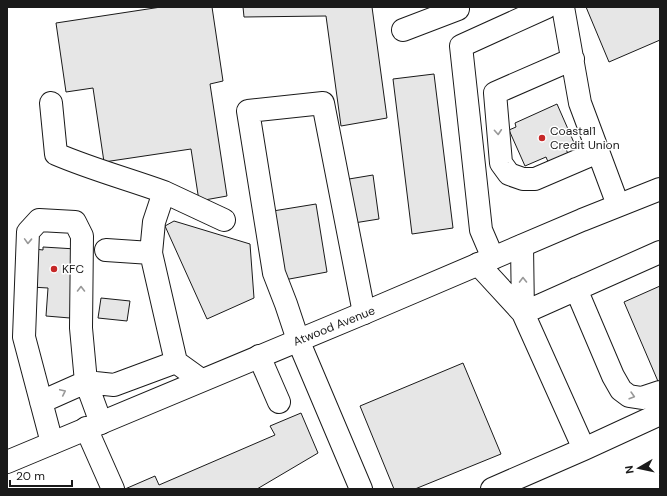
<svg xmlns="http://www.w3.org/2000/svg" width="667" height="496" font-family="'DM Sans',sans-serif">
  <style>
    .building { fill: #e6e6e6; stroke: #1a1a1a }
    .lines { fill: none; stroke-linecap: round; stroke-linejoin: round }
    .minor-casing { stroke: #1a1a1a; stroke-width: 24 }
    .major-casing { stroke: #1a1a1a; stroke-width: 24 }
    .minor { stroke: #fff; stroke-width: 22 }
    .major { stroke: #fff; stroke-width: 22 }
    .oneway { stroke: #989898 }
    .poi-dot { fill: #c62828; stroke: #fff; stroke-width: 1.5 }
    .labels { text-anchor: middle; stroke-width: 3; stroke-linejoin: round; paint-order: stroke }
    .poi-label { font-size: 12px; fill: #1a1a1a; stroke: #fff; text-anchor: start }
    .street-label { font-size: 12px; fill: #1a1a1a; stroke: #fff }
  </style>
  <rect width="100%" height="100%" fill="#fff"/>
  <path class="building" d="M161,7H212L223,81L210,84L227,196L199,201L191,149L104,162L93,88L66,92L56,23Z
    M243,7H372L387,118L341,126L326,16L244,17Z
    M586,7H660V40L609,62Z
    M434,74L453,228L412,234L393,79Z
    M557,104L575,145L566,149L573,166L553,174L546,157L525,166L509,130L516,127L515,123Z
    M373,175L379,219L354,223L349,179Z
    M316,204L327,272L284,280L273,211Z
    M174,221L250,244L254,298L207,319L165,226Z
    M43,247L76,249L70,318L46,316L48,288L31,287L35,249L43,250Z
    M660,286V386L624,302Z
    M101,298L130,301L127,321L98,318Z
    M463,363L501,454L415,489H394L360,406Z
    M301,413L318,453L257,489H125L155,476L159,485L275,435L270,426Z"/>
  <g class="lines">
    <g class="minor-casing">
      <path id="minor" d="M563,7L580,103L618,205
        M403,30L458,9
        M573,59L495,93L501,163L509,174L523,179H535L598,152
        M51,103L56,154C91,169 128,179 164,192L154,222L151,253
        M164,192L224,220
        M522,246L523,313
        M106,250L151,253L176,362
        M493,258L481,230L461,46L547,7
        M478,264L523,313L584,449
        M576,289L613,376L621,390L629,396L642,398L660,392
        M523,313L660,252
        M259,356L279,402
        M41,402L86,382L114,385L176,362L201,380
        M86,428L113,489
        M52,443L24,337L28,232L39,220L75,222L82,236L81,328L86,382L101,423
        M361,489L298,340L286,304L274,273L248,111L323,103L364,313
        M492,489L584,449L660,414"/>
    </g>
    <g class="major-casing">
      <path id="major" d="M7,462L364,313L582,220L660,189"/>
    </g>
    <use href="#minor" class="minor"/>
    <use href="#major" class="major"/>
  </g>
  <defs><path id="oneway-chevron" d="M-2-3.5L2.5 0L-2 3.5" fill="none" stroke-width="1.6" stroke-linecap="round" stroke-linejoin="round"/></defs>
  <g class="oneway">
    <use href="#oneway-chevron" transform="translate(498 132) rotate(86)"/>
    <use href="#oneway-chevron" transform="translate(28 241) rotate(92)"/>
    <use href="#oneway-chevron" transform="translate(523 280) rotate(-91)"/>
    <use href="#oneway-chevron" transform="translate(81 289) rotate(-90)"/>
    <use href="#oneway-chevron" transform="translate(63 392) rotate(-25)"/>
    <use href="#oneway-chevron" transform="translate(632 396) rotate(16)"/>
  </g>
  <g class="poi-dot">
    <circle cx="542" cy="138" r="4"/>
    <circle cx="54" cy="269" r="4"/>
  </g>
  <g class="labels">
    <g class="poi-label">
      <text x="550" y="135">Coastal1<tspan x="550" dy="14">Credit Union</tspan></text>
      <text x="62" y="273">KFC</text>
    </g>
    <g class="street-label">
      <text transform="translate(334 326) rotate(-22)" y="4">Atwood Avenue</text>
    </g>
  </g>
  <rect width="667" height="496" fill="none" stroke="#1a1a1a" stroke-width="16"/>
  <g transform="translate(639 468) rotate(261)" stroke="#ffffff" stroke-width="3" paint-order="stroke">
  <path d="M0-3L7 15L0 10L-7 15Z" fill="#1a1a1a"/>
  <text y="-6" font-size="11" font-weight="bold" text-anchor="middle" fill="#1a1a1a">N</text>
  </g>
  <path d="M10 480v6h62v-6" fill="none" stroke="#1a1a1a" stroke-width="2"/>
  <text x="16" y="480" font-size="12" fill="#1a1a1a" stroke="#ffffff" stroke-width="3" paint-order="stroke">20 m</text>
</svg>
